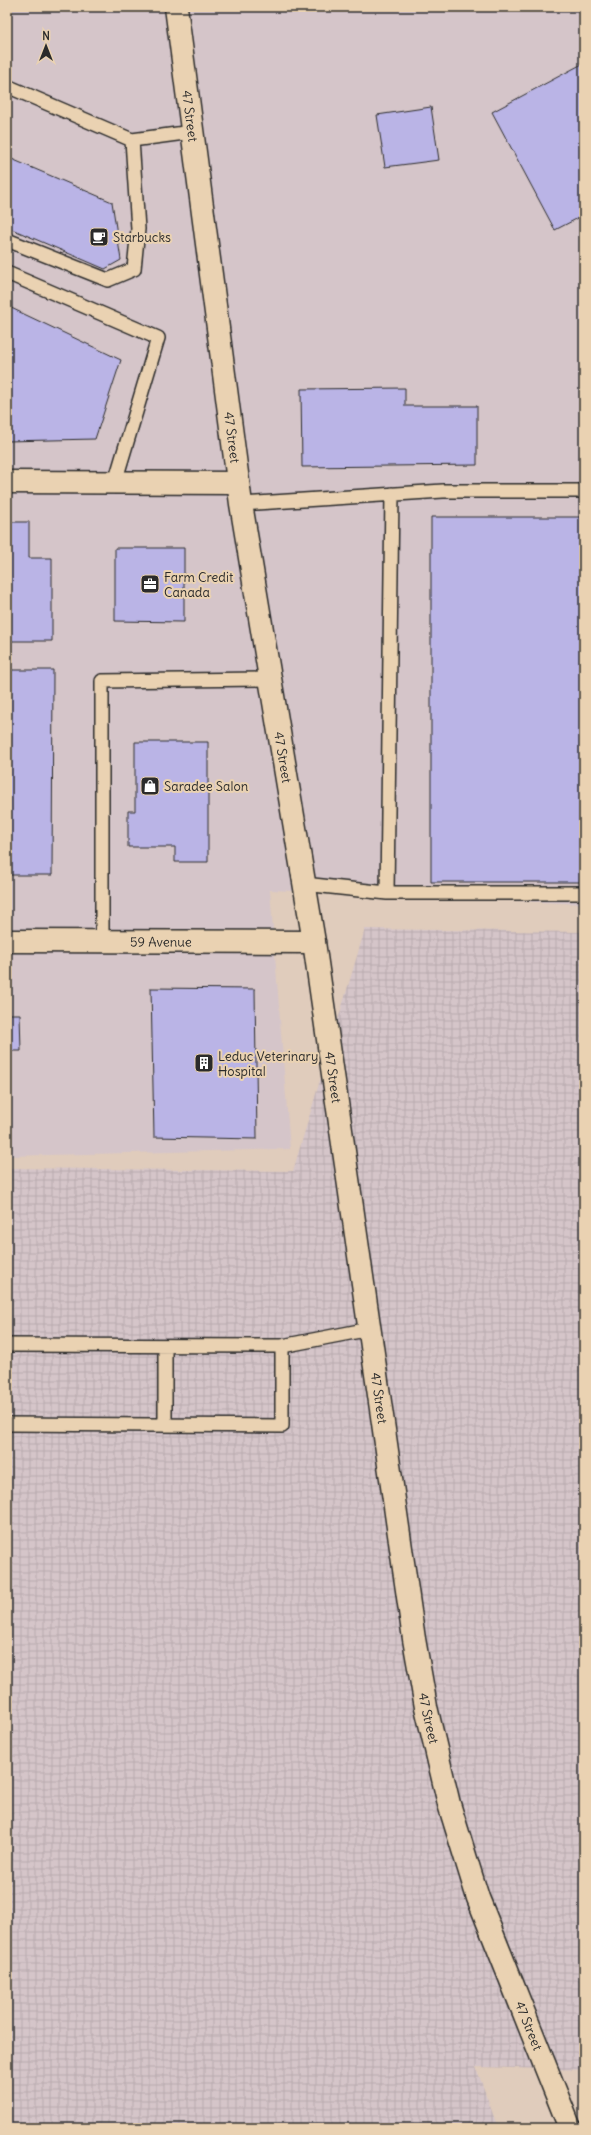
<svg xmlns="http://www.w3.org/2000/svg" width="591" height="2135" font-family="Delius,sans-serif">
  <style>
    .built { fill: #d5c5c9 }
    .industrial { fill: url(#industrial-grid) }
    .building { fill: #bab4e6; stroke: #2b2b2b }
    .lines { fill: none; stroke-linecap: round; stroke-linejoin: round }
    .lane-casing { stroke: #2b2b2b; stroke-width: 16 }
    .street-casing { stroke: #2b2b2b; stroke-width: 25 }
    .secondary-casing { stroke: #2b2b2b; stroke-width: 25 }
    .lane { stroke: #ead2b2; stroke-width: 13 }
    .street { stroke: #ead2b2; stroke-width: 22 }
    .secondary { stroke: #ead2b2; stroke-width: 22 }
    .labels { text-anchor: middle; stroke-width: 4; stroke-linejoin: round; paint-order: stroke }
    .street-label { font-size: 13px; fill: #2b2b2b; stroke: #ead2b2 }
    .poi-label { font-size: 13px; fill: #2b2b2b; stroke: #ead2b2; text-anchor: start }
  </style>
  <defs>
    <pattern id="industrial-grid" width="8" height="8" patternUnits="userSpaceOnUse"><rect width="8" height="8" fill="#d5c5c9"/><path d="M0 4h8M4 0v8" fill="none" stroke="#b7a9ad"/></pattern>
  </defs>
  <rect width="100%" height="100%" fill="#e0ccbc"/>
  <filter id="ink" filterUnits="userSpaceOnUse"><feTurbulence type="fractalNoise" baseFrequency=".025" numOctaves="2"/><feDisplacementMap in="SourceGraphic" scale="8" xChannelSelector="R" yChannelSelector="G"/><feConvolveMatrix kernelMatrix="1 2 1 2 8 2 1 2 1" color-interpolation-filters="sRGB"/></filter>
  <g filter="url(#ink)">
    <path class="built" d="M7,7H584V904L270,890L290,1149L7,1156Z"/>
    <path class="industrial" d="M365,929L584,932V2070L476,2067L498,2128H7V1168L293,1171Z"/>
    <path class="building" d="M584,63V215L555,230L492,112Z
      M431,107L439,160L385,167L377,115Z
      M7,157L112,202L121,260L105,269L7,227Z
      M7,306L121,360L95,439L7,441Z
      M405,388V406H477V465L302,467L301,389Z
      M431,517H584V882H431Z
      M7,522H29V558H52V641H7Z
      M115,548H184V622L115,621Z
      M7,670H53L52,875H7Z
      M135,742H208V862H175V847H128V811H135Z
      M151,988L255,989L257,1139L154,1137Z
      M7,1014H20L21,1051H7Z"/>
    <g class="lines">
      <g class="lane-casing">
        <path id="lane" d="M7,86L132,140L192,132
          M7,240L108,280L134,269L138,229L132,140
          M7,273L158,338L115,482
          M241,504L443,491H584
          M304,884L387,893L392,494
          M387,893H584
          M102,941V681L270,679
          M7,1345L282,1346L370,1329
          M165,1346V1425
          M7,1424L282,1426V1346"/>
      </g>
      <g class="street-casing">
        <g id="street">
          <path d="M7,482L238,483"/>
          <path id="s1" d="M7,941L314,942"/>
        </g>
      </g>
      <g class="secondary-casing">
        <g id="secondary">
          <path id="s2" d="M176,7L241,504L314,942L414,1639L426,1707L449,1804L478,1898L570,2128"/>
        </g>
      </g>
      <use href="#lane" class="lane"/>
      <use href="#street" class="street"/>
      <use href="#secondary" class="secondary"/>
    </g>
  </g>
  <defs>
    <g id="cafe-square" transform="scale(1)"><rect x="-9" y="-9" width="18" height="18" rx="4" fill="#2b2b2b" stroke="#ead2b2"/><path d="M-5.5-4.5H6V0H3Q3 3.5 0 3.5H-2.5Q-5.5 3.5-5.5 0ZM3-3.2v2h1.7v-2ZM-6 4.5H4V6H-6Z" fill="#fff"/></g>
    <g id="office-square" transform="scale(1)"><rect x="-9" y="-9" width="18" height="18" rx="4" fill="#2b2b2b" stroke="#ead2b2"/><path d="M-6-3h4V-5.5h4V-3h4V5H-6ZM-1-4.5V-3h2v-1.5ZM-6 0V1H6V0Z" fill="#fff"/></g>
    <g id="shop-square" transform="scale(1)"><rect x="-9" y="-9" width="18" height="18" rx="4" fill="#2b2b2b" stroke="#ead2b2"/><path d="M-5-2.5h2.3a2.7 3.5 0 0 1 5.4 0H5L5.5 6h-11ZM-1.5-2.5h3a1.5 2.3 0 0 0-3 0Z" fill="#fff"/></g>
    <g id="building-square" transform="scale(1)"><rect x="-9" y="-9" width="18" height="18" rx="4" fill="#2b2b2b" stroke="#ead2b2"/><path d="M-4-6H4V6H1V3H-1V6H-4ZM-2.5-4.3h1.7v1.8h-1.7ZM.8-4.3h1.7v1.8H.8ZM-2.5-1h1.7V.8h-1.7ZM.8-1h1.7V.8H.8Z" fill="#fff"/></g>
  </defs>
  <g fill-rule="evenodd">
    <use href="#cafe-square" x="99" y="237"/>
    <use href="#office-square" x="150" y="584"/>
    <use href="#shop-square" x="150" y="786"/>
    <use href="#building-square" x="204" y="1063"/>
  </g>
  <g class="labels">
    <g class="street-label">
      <text dy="5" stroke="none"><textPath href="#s2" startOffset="110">47 Street</textPath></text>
      <text dy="5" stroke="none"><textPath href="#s2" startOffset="434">47 Street</textPath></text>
      <text dy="5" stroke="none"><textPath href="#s2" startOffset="758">47 Street</textPath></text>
      <text dy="5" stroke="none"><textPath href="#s1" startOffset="154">59 Avenue</textPath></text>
      <text dy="5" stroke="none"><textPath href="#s2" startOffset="1082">47 Street</textPath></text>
      <text dy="5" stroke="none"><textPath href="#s2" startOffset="1406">47 Street</textPath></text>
      <text dy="5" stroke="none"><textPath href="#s2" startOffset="1730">47 Street</textPath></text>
      <text dy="5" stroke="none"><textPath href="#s2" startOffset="2054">47 Street</textPath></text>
    </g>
    <g class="poi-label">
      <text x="113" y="242">Starbucks</text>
      <text x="164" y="582">Farm Credit<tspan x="164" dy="15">Canada</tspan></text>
      <text x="164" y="791">Saradee Salon</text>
      <text x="218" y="1061">Leduc Veterinary<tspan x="218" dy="15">Hospital</tspan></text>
    </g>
  </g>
  <rect width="591" height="2135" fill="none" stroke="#ead2b2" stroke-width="24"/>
  <rect x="12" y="12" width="567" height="2111" fill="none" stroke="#2b2b2b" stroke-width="1.5" filter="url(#ink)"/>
  <g transform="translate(46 46)" stroke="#ead2b2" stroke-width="3" paint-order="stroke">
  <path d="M0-3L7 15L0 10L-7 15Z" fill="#2b2b2b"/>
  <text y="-6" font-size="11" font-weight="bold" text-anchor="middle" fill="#2b2b2b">N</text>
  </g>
</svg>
